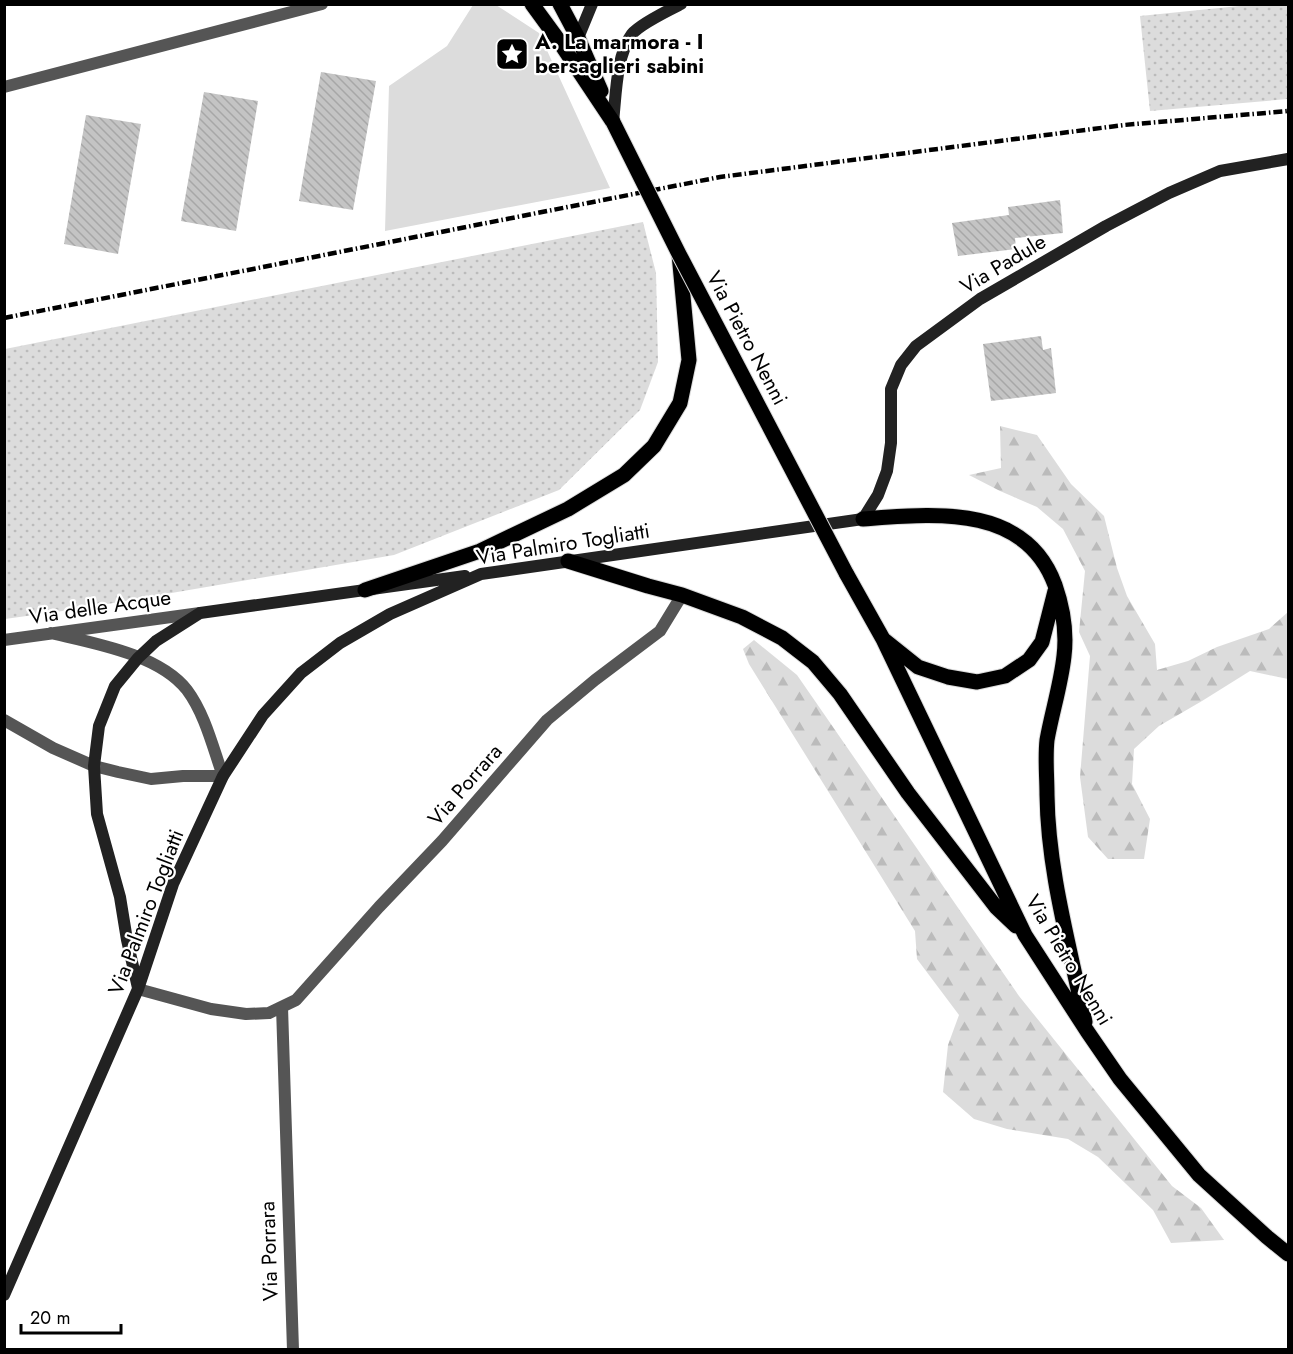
<svg xmlns="http://www.w3.org/2000/svg" width="1293" height="1354" font-family="Jost,sans-serif">
  <style>
    .grass { fill: url(#grass-dots) }
    .forest { fill: url(#forest-firs) }
    .park { fill: #dcdcdc }
    .building { fill: url(#building-back-hatch) }
    .lines { fill: none; stroke-linecap: round; stroke-linejoin: round }
    .primary-casing { stroke: #dbdbdb; stroke-width: 17 }
    .lane { stroke: #555; stroke-width: 12 }
    .street { stroke: #555; stroke-width: 12 }
    .secondary { stroke: #222; stroke-width: 12 }
    .primary { stroke: #000; stroke-width: 15 }
    .rail { stroke: #000; stroke-width: 4.5; stroke-dasharray: 9 3 1.5 3; stroke-linecap: butt }
    .primary-bridge-casing { stroke: #dbdbdb; stroke-width: 17; stroke-linecap: butt }
    .primary-bridge { stroke: #000; stroke-width: 15 }
    .labels { text-anchor: middle; stroke-width: 4.5; stroke-linejoin: round; paint-order: stroke }
    .poi-label { font-size: 21px; font-weight: bold; fill: #000; stroke: #fff; text-anchor: start }
    .street-label { font-size: 21px; fill: #000; stroke: #fff }
  </style>
  <defs>
    <pattern id="grass-dots" width="8" height="8" patternUnits="userSpaceOnUse" patternTransform="scale(1.5)"><rect width="8" height="8" fill="#dcdcdc"/><path d="M2 2h.1M6 6h.1" fill="none" stroke="#bbb" stroke-width="1.8" stroke-linecap="round"/></pattern>
    <pattern id="forest-firs" width="22" height="20" patternUnits="userSpaceOnUse" patternTransform="scale(1.5)"><rect width="22" height="20" fill="#dcdcdc"/><path d="M5 1l3.5 6h-7zM16 11l3.5 6h-7z" fill="#bbb"/></pattern>
    <pattern id="building-back-hatch" width="6" height="6" patternUnits="userSpaceOnUse" patternTransform="scale(1.5)"><rect width="6" height="6" fill="#c4c4c4"/><path d="M-1 5l2 2M0 0l6 6M5-1l2 2" fill="none" stroke="#a7a7a7"/></pattern>
  </defs>
  <rect width="100%" height="100%" fill="#fff"/>
  <path class="grass" d="M1249,5H1288V99L1150,111L1140,16Z
    M643,222L656,273L658,362L640,410L559,490L394,555L84,608L5,619V349Z"/>
  <path class="forest" d="M1000,426L1037,435L1071,484L1104,516L1117,568L1127,596L1155,644L1157,670L1188,661L1217,647L1269,629L1288,612V679L1250,671L1202,701L1159,726L1134,749L1132,784L1150,819L1144,859H1108L1088,837L1080,777L1090,656L1079,632L1085,571L1063,529L1037,507L1000,491L969,475L1001,468Z
    M754,640L797,675L1019,996L1172,1186L1201,1208L1224,1240L1171,1243L1153,1210L1098,1157L1068,1139L1007,1129L974,1119L943,1092L948,1045L959,1015L917,959L915,931L749,664L743,649Z"/>
  <path class="park" d="M473,5H496L539,33L610,188L385,231L389,86L447,46Z"/>
  <path class="building" d="M321,72L376,81L353,210L299,201Z
    M204,92L258,101L236,231L181,221Z
    M86,115L141,124L118,254L64,244Z
    M1060,200L1063,233L1015,238L1016,249L958,256L952,223L1009,215L1008,207Z
    M1041,336L1043,350L1051,348L1056,393L991,401L983,344Z"/>
  <g class="lines">
    <g class="primary-casing">
      <path id="primary" d="M532,4L559,41L613,122
        M560,4L578,38L601,91
        M863,519C933,514 1025,503 1055,585C1063,608 1067,631 1064,656C1061,684 1052,712 1047,740C1045,758 1047,777 1047,795C1048,872 1070,947 1085,1022
        M568,561L648,586L682,595L742,617L782,638L813,662L840,694L908,793L996,907L1016,926
        M846,573L883,639L918,667L948,677L977,682L1005,676L1029,660L1042,642L1055,591
        M365,590L480,551L568,509L624,475L654,446L680,403L689,360L679,254
        M883,639L1025,935L1087,1031L1120,1079L1199,1175L1267,1237L1288,1254"/>
    </g>
    <path class="lane" d="M138,989L211,1009L246,1014L269,1013L296,1000L379,907L442,841L547,720L595,680L660,631L682,595
      M282,1007L293,1350"/>
    <path class="street" d="M4,87L322,4
      M4,640L200,613
      M4,720L53,748L94,766L118,772L151,779L183,776H223C213,748 205,714 187,690C159,654 93,643 51,633"/>
    <path class="secondary" d="M578,38L592,4
      M613,122C616,96 616,55 632,34C640,24 669,10 681,4
      M138,988L127,940L120,897L97,814L94,766L99,726L115,686L138,658L156,641L200,613L465,576
      M4,1295L138,989L173,884L223,776L263,715L301,673L340,643L390,614L481,574L863,519L878,495L887,471L891,443V389L901,365L916,346L980,299L1106,226L1169,193L1220,171L1288,159"/>
    <use href="#primary" class="primary"/>
    <path class="rail" d="M4,318L720,177L1124,125L1288,111"/>
    <g class="primary-bridge-casing">
      <path id="primary-bridge" d="M613,122L679,254L846,573"/>
    </g>
    <use href="#primary-bridge" class="primary-bridge"/>
  </g>
  <defs>
    <g id="sight-square" transform="scale(1.725)"><rect x="-9" y="-9" width="18" height="18" rx="4" fill="#000" stroke="#fff"/><path d="M0-6L1.8-2.2L6-1.7L2.9 1.2L3.7 5.4L0 3.3L-3.7 5.4L-2.9 1.2L-6-1.7L-1.8-2.2Z" fill="#fff"/></g>
  </defs>
  <g fill-rule="evenodd">
    <use href="#sight-square" x="512" y="54"/>
  </g>
  <g class="labels">
    <g class="poi-label">
      <text x="535" y="49">A. La marmora - I<tspan x="535" dy="24">bersaglieri sabini</tspan></text>
    </g>
    <g class="street-label">
      <text transform="translate(1003 264) rotate(-31)" y="7">Via Padule</text>
      <text transform="translate(747 338) rotate(62)" y="7">Via Pietro Nenni</text>
      <text transform="translate(563 544) rotate(-9)" y="7">Via Palmiro Togliatti</text>
      <text transform="translate(100 607) rotate(-8)" y="7">Via delle Acque</text>
      <text transform="translate(465 785) rotate(-49)" y="7">Via Porrara</text>
      <text transform="translate(146 912) rotate(-69)" y="7">Via Palmiro Togliatti</text>
      <text transform="translate(1069 960) rotate(59)" y="7">Via Pietro Nenni</text>
      <text transform="translate(269 1251) rotate(-92)" y="7">Via Porrara</text>
    </g>
  </g>
  <rect width="1293" height="1354" fill="none" stroke="#000000" stroke-width="12"/>
  <path d="M21 1324v9h100v-9" fill="none" stroke="#000000" stroke-width="3"/>
  <text x="30" y="1324" font-size="18" fill="#000000" stroke="#ffffff" stroke-width="4.5" paint-order="stroke">20 m</text>
</svg>
